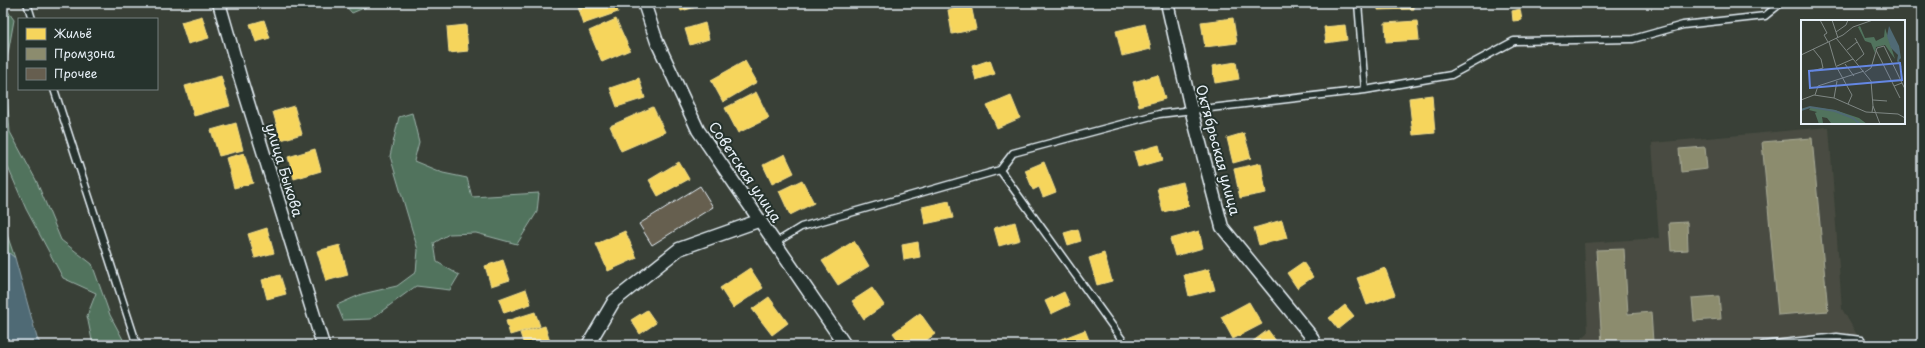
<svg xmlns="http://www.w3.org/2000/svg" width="1925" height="348" font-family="'Playpen Sans',sans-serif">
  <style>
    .built { fill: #494c42 }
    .green { fill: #51735d; stroke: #9cb2aa }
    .water { fill: #506a75; stroke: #8da0a9 }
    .homes { fill: #f6d55c; stroke: #f2dd8b }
    .industry { fill: #8c8c6e; stroke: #a8aa97 }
    .building { fill: #665e4f; stroke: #e8f1f8 }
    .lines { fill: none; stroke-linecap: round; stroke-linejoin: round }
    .lane-casing { stroke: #e8f1f8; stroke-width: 9 }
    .street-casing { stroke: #e8f1f8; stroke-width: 15 }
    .lane { stroke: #26332d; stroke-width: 6 }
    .street { stroke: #26332d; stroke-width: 12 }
    .labels { text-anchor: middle; stroke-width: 4; stroke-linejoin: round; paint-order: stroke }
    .street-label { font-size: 14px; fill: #e8f1f8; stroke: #26332d }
    .inset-river { fill: none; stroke: #506a75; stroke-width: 2 }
    .inset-road { fill: none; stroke: #7f8784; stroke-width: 1 }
    .view { fill: #6487e3; fill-opacity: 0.15; stroke: #6487e3; stroke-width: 2 }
    .inset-edge { fill: none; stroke: #e8f1f8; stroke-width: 2 }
  </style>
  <rect width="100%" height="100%" fill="#394037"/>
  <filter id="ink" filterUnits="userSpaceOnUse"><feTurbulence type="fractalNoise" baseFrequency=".025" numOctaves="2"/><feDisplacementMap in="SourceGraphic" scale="8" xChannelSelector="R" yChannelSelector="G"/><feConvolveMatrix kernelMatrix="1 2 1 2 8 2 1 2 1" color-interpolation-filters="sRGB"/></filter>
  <g filter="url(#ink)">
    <path class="built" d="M1829,127L1842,309L1863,345H1583L1582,338L1588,333L1584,243L1659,238L1652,143Z"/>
    <path class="green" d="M343,3H367L366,7L352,13Z
      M3,4L14,20L5,70L10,132L36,180L61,240L92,264L110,315L126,345H93L87,316L96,293L63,278L26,209L3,156Z
      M412,113L419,142L414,161L443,173L467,178L472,197L539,193L537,212L517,244L476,233L449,234L434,243L437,262L459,275L450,290L416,286L371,319L343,320L337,305L362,294L397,286L416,272L418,250L390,156L399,117Z
      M3,223L15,258L3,248Z"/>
    <path class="water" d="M3,248L15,258L37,338L41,345H13L3,333Z"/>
    <path class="homes" d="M576,3H615L618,12L583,24Z
      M678,3H699L700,6L681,11Z
      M1378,3H1414V9L1378,10Z
      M971,5L976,29L952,34L948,10Z
      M1520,9L1522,20L1513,21L1512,11Z
      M202,16L209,38L188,44L181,22Z
      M1233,18L1237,43L1205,47L1201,22Z
      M616,19L630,50L602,62L589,31Z
      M264,20L270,38L256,42L250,24Z
      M1417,21L1419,40L1386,42L1385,23Z
      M705,23L709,39L690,45L685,29Z
      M1145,24L1151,49L1122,56L1116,31Z
      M466,25L468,51L449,53L447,27Z
      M1345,25L1347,40L1326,43L1324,27Z
      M990,60L995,74L976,80L972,66Z
      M745,61L757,82L723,102L711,80Z
      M1236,62L1239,79L1215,83L1212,66Z
      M1158,75L1165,99L1139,106L1133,82Z
      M221,76L230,106L194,116L185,86Z
      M639,78L645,98L617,107L610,88Z
      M756,92L769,118L738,133L725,108Z
      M1432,95L1435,133L1413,135L1409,98Z
      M1011,96L1020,118L997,128L987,106Z
      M294,106L302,134L281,140L273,112Z
      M653,107L665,132L621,151L610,126Z
      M236,123L243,150L219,156L211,130Z
      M1244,133L1251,158L1233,163L1227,138Z
      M1159,145L1163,160L1138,167L1134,152Z
      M315,149L321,171L294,179L288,157Z
      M244,153L253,183L234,188L226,158Z
      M785,154L794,173L772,184L763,165Z
      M679,162L689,179L658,196L649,180Z
      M1044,162L1056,192L1043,197L1039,187L1033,190L1025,170Z
      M1261,163L1266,193L1240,198L1234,169Z
      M802,180L814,203L790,215L779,191Z
      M1183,182L1189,206L1163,212L1157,188Z
      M949,201L953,218L925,224L922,207Z
      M1282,220L1287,238L1259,245L1254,228Z
      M1015,222L1020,240L999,246L994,228Z
      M267,228L274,253L255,258L248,234Z
      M1078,229L1081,241L1068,245L1064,233Z
      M625,231L637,258L608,271L596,244Z
      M1199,231L1203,248L1175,256L1170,239Z
      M854,241L869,266L838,285L822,261Z
      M918,242L920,257L904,260L902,245Z
      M340,245L348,275L326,281L317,251Z
      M1104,253L1112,281L1097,285L1089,258Z
      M503,260L510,280L491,286L485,266Z
      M1303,262L1313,277L1297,288L1287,273Z
      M750,268L763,288L733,308L720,288Z
      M1385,268L1395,295L1367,305L1357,278Z
      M1209,269L1215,290L1189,296L1184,275Z
      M280,275L286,294L267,299L262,280Z
      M872,288L884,305L864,319L852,301Z
      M526,289L531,304L504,313L499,299Z
      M1064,292L1070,305L1051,314L1045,301Z
      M769,297L788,323L772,335L752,309Z
      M1249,302L1262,324L1233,339L1221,317Z
      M1345,305L1354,316L1338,329L1329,318Z
      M647,310L656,323L640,334L631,320Z
      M535,312L540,326L510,335L506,321Z
      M920,313L935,334L920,345H902L893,333Z
      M545,326L551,345H524L520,333Z
      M1085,330L1091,345H1057L1056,341Z
      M1268,330L1279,345H1248Z"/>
    <path class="industry" d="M1812,138L1828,311L1778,315L1762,142Z
      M1705,147L1707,169L1681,172L1679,149Z
      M1687,222L1688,250L1671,251L1669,223Z
      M1624,249L1628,314L1651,312L1653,342L1602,345L1596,250Z
      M1719,296L1721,319L1694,321L1692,298Z"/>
    <path class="building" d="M700,186L713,207L652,245L639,224Z"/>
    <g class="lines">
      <g class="lane-casing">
        <path id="lane" d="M27,3L32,19
          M1358,3L1365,90
          M54,89L137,345
          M1000,170L1126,345
          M775,243L801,227L1000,170L1013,153L1159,114L1365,90L1451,75L1514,41L1633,39L1683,25L1765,16L1781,3
          M1763,345L1837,337L1861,340"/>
      </g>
      <g class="street-casing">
        <path id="street" d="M219,3L241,80L323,345
          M644,3L657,42L698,130L845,345
          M1167,3L1191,109L1222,227L1311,336L1315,345
          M588,345L614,301L679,249L758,221"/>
      </g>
      <use href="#lane" class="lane"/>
      <use href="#street" class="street"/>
    </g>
  </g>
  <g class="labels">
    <g class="street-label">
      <text transform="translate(1218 150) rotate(75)" y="5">Октябрьская улица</text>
      <text transform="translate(284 170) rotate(73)" y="5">улица Быкова</text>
      <text transform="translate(745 172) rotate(56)" y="5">Советская улица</text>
    </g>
  </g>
  <g transform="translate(1801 20)">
    <rect width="104" height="104" fill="#394037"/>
    <path d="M59,6L64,18L73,17L75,21L83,17L84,8L94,39L84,25L75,27L74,33L70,23L64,21L57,7L46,13ZM10,87L34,90L58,98L66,104H28L30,103L26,98L21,97L22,103L18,104L14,93L16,92L8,90Z" fill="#51735d"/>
    <path d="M88,6L98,26L100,38L98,40L101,48L96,41L97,35L90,28L86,16Z" fill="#506a75"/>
    <path class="inset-river" d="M0,90L9,87L34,91L52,98L59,104"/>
    <path class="inset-road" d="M19,0L26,13L23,15L27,22M31,0L37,18M35,12L45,5L47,0M35,18L70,61L72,86M54,18L63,34L55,41M28,22L35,46L51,75L47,84M46,30L56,22M75,30L99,78M0,35L42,15L52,7L72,0M44,44L53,56M36,46L52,39M11,51L22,48L20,39L12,29M64,52L70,48L76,28L83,26L101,63M93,66L101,63L104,69M14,75L17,66L63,51M33,78L36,61M0,80L13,75L33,78L65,92L97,94L104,98M72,80L86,81M71,92L72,86L79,104"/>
    <path class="view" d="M99,43L101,60L9,68L8,51Z"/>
    <rect width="104" height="104" class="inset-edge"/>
  </g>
  <rect width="1925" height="348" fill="none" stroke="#26332d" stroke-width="16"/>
  <rect x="8" y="8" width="1909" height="332" fill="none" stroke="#e8f1f8" stroke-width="1.5" filter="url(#ink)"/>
  <rect x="18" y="18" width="140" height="72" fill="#26332d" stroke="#747f7e"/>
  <rect x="26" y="28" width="20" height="12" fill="#f6d55c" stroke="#747f7e"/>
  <text x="54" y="38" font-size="12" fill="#e8f1f8">Жильё</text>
  <rect x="26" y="48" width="20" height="12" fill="#8c8c6e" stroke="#747f7e"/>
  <text x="54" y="58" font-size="12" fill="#e8f1f8">Промзона</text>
  <rect x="26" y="68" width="20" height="12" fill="#665e4f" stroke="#747f7e"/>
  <text x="54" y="78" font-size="12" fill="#e8f1f8">Прочее</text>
</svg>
